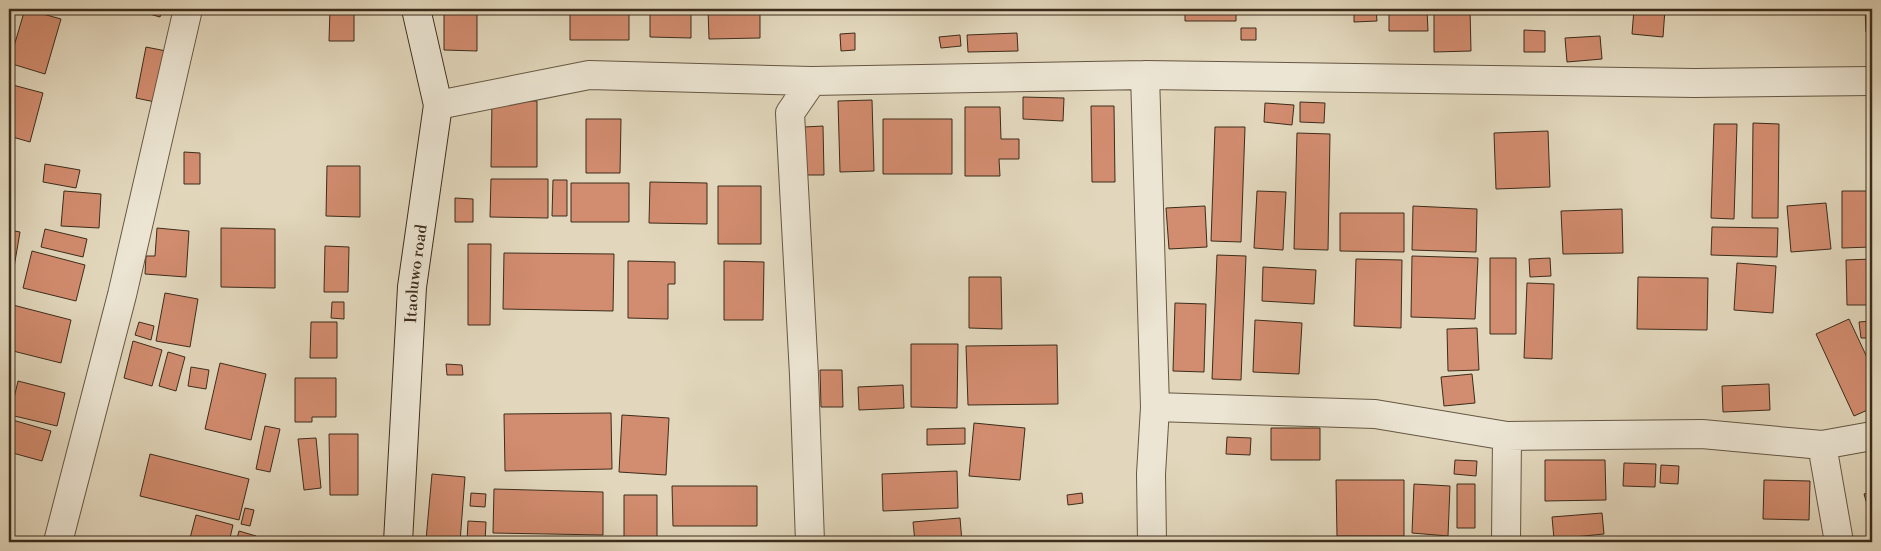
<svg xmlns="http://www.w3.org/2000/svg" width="1881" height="551" font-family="'Libre Bodoni',serif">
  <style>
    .building { fill: #d28c6f; stroke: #3c2c1b }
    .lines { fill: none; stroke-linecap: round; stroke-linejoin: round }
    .street-casing { stroke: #665743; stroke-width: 30 }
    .secondary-casing { stroke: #3c2c1b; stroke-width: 30 }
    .street { stroke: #ece5d3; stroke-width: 28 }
    .secondary { stroke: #ece5d3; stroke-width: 28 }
    .labels { text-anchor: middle; stroke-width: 4; stroke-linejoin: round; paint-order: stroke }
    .street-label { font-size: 16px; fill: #3c2c1b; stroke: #ece5d3 }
  </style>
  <rect width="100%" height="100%" fill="#e2d7bc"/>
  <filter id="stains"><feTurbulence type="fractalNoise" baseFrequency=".004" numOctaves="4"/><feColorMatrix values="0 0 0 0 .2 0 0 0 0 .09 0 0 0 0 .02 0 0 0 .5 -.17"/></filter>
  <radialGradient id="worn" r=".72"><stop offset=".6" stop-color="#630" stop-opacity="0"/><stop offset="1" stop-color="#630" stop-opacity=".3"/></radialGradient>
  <path class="building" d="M25,9L61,19L45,74L9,63Z
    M132,9H162L160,17Z
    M330,9H354V41H329Z
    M444,9H477V51L444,50Z
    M570,9H629V40H570Z
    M650,9H691V38L650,37Z
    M708,9H760V38L709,39Z
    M816,9H848V14L815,13Z
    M1185,9H1236V21H1185Z
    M1354,9H1376L1377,21L1354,22Z
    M1389,9H1427L1428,31H1389Z
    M1434,9H1470L1471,51L1434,52Z
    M1634,9H1665L1663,37L1632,34Z
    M1865,9H1872V32H1866Z
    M1241,28H1256V40H1241Z
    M1524,30L1545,31V52H1524Z
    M855,33V50L841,51L840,34Z
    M1017,33L1018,51L968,52L967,35Z
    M960,35L961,46L941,48L939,37Z
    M1600,36L1602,59L1567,62L1565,38Z
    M146,47L166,51L155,102L136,98Z
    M9,84L43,93L30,142L9,136Z
    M1023,97L1064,98L1063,121L1023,119Z
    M872,100L874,171L840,172L838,101Z
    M492,101H537V167H491Z
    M1300,102L1325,103L1324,123L1300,122Z
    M1265,103L1294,105L1292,125L1264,122Z
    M1091,106H1114L1115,182H1092Z
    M965,107H1000L1001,139H1019V159H999L1000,176H965Z
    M586,119H621L620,173H586Z
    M883,119H952V174H883Z
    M1753,123L1779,124L1778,218H1752Z
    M1714,124H1737L1734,219L1711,218Z
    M823,126L824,175H806L804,127Z
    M1215,127H1245L1241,242L1211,241Z
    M1548,131L1550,187L1496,189L1494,133Z
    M1297,133L1330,134L1328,250L1294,249Z
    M184,152L200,153V184H184Z
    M45,164L80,170L76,188L43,182Z
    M327,166H360V217L326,216Z
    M491,179H548V218L490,217Z
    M553,180H567V216H552Z
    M650,182L707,183V224L649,223Z
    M571,183H629V222H571Z
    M718,186H761V244H718Z
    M64,191L101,194L99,228L61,226Z
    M1257,191L1286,192L1283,250L1254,248Z
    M1842,191H1870L1871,247L1842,248Z
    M455,198L473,199V222H455Z
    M1826,203L1831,249L1791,252L1787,206Z
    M1205,206L1207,247L1169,249L1166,208Z
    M1413,206L1477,209L1476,252L1412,250Z
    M1622,209L1623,253L1563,254L1561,211Z
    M1340,213H1404V252L1340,251Z
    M1712,227L1778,228L1777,257L1711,255Z
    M157,228L189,231L186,277L145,274L146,256H155Z
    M221,228L275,229V288L221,287Z
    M45,229L87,239L83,257L41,247Z
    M9,230L20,232L11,285L9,284Z
    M468,244H491L490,325H468Z
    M325,246L349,247L348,292H324Z
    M32,251L85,265L76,301L23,288Z
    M504,253L614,254L613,311L503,309Z
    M1217,255L1246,256L1241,380L1212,379Z
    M1412,256L1478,258L1475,319L1411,317Z
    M1490,258H1516V334H1490Z
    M1550,258L1551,276L1530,277L1529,259Z
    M1356,259L1402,260L1401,328L1354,326Z
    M1872,259V305H1847L1846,260Z
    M628,261L675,262V284H668V319L628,318Z
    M724,261L764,262L763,320H724Z
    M1737,263L1776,266L1773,313L1734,310Z
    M1263,267L1316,270L1314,304L1262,301Z
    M969,277H1001L1002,329L969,328Z
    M1638,277L1708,278L1707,330L1637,329Z
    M1527,283L1554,284L1552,359L1524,358Z
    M165,293L198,299L190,347L156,341Z
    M332,302H344V319L331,318Z
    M1175,303L1206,304L1204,372L1173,371Z
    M9,304L71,320L61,363L9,350Z
    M1849,319L1872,368V408L1854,416L1816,334Z
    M1255,320L1302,323L1299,374L1253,372Z
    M1872,321V338H1861L1859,322Z
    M139,322L154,326L151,340L135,335Z
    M311,322H337V358H310Z
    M1477,328L1479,370L1448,371L1447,329Z
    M133,341L162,350L152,386L124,378Z
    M911,344H958L957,408L911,407Z
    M1057,345L1058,404L968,405L966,346Z
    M168,352L185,357L176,391L159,386Z
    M220,363L266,374L251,440L205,429Z
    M446,364L462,365L463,375H447Z
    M191,367L209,370L206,389L188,386Z
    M820,370H842L843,407H821Z
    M1472,374L1475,403L1444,406L1441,377Z
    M295,378H336V417H312V422H295Z
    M18,381L65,393L57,426L10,415Z
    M1769,384L1770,410L1723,412L1722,386Z
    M903,385L904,408L859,410L858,387Z
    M611,413L612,469L505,471L504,414Z
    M622,415L669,418L666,475L619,472Z
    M9,419L51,431L42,461L9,452Z
    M974,423L1025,428L1020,480L969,476Z
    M265,426L280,429L270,472L256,469Z
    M965,428V444L927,445V429Z
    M1271,428H1320V460H1271Z
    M329,434H358V495H330Z
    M1227,437L1251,438L1250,455L1226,454Z
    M316,438L321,488L304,490L298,439Z
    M150,454L249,479L239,520L140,496Z
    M1455,460L1477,461L1476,476L1454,474Z
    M1545,460H1605L1606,500L1545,501Z
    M1624,463L1656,464L1655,487L1623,486Z
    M1661,465L1679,466L1678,484L1660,483Z
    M957,471L958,508L883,511L882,474Z
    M432,474L465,477L460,542L426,540Z
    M1336,480H1404V536H1337Z
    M1764,480L1810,481L1809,520L1763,519Z
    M1414,484L1450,486L1448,536L1412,533Z
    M1457,484H1475V528H1457Z
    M672,486H757V526H673Z
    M494,489L603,492V535L493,533Z
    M1872,492V516L1871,517L1864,494Z
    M471,493L486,494L485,507L470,506Z
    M1082,493L1083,503L1068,505L1067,495Z
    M624,495H657V542H624Z
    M245,508L254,510L250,526L241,524Z
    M1602,513L1604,534L1554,539L1552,517Z
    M196,515L233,525L229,542H189Z
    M960,518L962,542H915L913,522Z
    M468,521L486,522L485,542H467Z
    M239,531L256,536L254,542H236Z
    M1767,537H1807V542H1767Z"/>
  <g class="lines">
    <g class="street-casing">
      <path id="street" d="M1145,75L1155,407L1151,474L1152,542
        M438,105L589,75L812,81L1145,75L1695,83L1872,81
        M1155,407L1375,414L1507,436
        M1822,445L1839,542
        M58,542L122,295L188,9
        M810,542L804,375L790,113L812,81
        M1506,542L1507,436L1702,434L1822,445L1872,436"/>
    </g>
    <g class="secondary-casing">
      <g id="secondary">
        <path id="s1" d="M398,542L412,287L438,105L416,9"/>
      </g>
    </g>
    <use href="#street" class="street"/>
    <use href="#secondary" class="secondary"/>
  </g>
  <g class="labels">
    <g class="street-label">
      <text dy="6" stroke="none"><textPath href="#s1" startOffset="269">Itaoluwo road</textPath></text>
    </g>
  </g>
  <rect width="1881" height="551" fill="none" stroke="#e2d7bc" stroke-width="30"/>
  <rect x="10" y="10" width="1861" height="531" fill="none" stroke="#3c2c1b" stroke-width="2.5"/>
  <rect x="15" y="15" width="1851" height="521" fill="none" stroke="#3c2c1b"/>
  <rect width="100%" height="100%" filter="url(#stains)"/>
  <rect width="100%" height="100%" fill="url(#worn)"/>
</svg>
